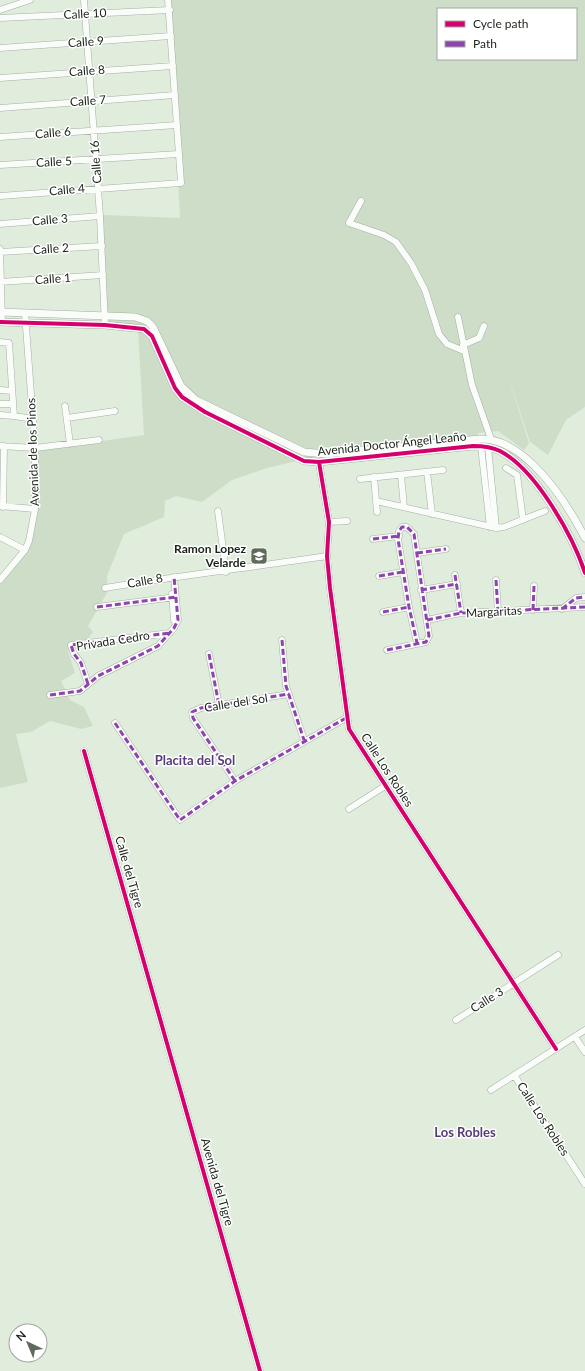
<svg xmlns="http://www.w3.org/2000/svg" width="585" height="1371" font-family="Lato,sans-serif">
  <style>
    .green { fill: #cdddc8; fill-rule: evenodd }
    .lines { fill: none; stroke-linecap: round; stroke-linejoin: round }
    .minor-casing { stroke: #a5afa2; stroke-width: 7 }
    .tertiary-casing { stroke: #a5afa2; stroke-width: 8 }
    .minor { stroke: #fafcfa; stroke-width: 6 }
    .tertiary { stroke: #fafcfa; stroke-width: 7 }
    .quiet { stroke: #8e44ad; stroke-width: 3; stroke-dasharray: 6 3; stroke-linecap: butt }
    .cycleway-casing { stroke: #fff; stroke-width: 6 }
    .cycleway { stroke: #d6006c; stroke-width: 4 }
    .labels { text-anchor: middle; stroke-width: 3; stroke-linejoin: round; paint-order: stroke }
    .street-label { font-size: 12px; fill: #1a2318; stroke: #fff }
    .poi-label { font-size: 12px; font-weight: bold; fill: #1a2318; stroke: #fff; text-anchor: end }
    .neighbourhood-label { font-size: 13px; font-weight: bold; fill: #563b77; stroke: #fff }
  </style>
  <rect width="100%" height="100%" fill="#e0eddd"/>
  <path class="green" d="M168,0H585V407L566,420L548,455L530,442L506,370L529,443L524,450L498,431L478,433V436L322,455L267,468L232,480L202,502L176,496L165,501L164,517L124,534L107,576L108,591L88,626L93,632L87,640L73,644L68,651L75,673L61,681L70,700L84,707L93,726L81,729L50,721L31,732L16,734L28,782L0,788V580L7,573L31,535L35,448L74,445L144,435L138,331L105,326L103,215L180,218ZM438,9H576V59H438Z"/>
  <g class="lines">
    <g class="minor-casing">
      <path id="minor" d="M84,0L100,216L105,325
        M0,10L30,0
        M0,18L170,10
        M0,48L171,36
        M0,78L173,66
        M0,108L175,95
        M0,137L177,125
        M0,165L179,154
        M0,196L181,183L168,0
        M361,201L349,223L384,235L396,242L411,263L425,290L439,334L447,344L464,351
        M0,224L100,216
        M0,249L2,322
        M0,252L102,246
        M0,282L103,275
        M458,317L472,385L491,439
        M0,342L9,343L14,416L0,415
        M463,345L479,338L484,326
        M0,390L12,391
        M0,404H13
        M65,406L70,444
        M14,416L27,418
        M67,418L115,411
        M0,446L35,448L99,440
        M481,446L490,527
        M488,447L496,528
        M319,462L329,522L327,556L330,588L349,729L556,1049
        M506,468L517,475L523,520
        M427,472L432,514
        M401,475L404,507
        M374,477L377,512
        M360,479L443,470
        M376,501L496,528L504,527L545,511
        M0,506L35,509
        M3,507L4,446
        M218,511L226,572
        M329,522L347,521
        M0,537L25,550
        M373,539L399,536
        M417,553L446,549
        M455,575L461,613
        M379,576L403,572
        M0,580L25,550L29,541L35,509V448L25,313
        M496,580L498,612
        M105,588C179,576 253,567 327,556
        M421,590L457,584
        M172,594L174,620L176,624
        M97,607L176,597
        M562,609L576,598L585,597
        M533,610L534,586
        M383,612L409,607
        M427,620L461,613L585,607
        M282,640L286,686L304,740
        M387,650L426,642L429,636L414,534L407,527H402L399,531L398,539L409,607L417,643
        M209,654L219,705
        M88,684L81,663L74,654L71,645L170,633
        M50,695L80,691L98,676L158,646L174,628L178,620L174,577
        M115,723L180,820L235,781L346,718
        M84,751L260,1371
        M235,781L193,718L192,712L201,708L289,694
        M349,809L385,786
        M456,1020L558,955
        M575,1037L585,1052
        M514,1075L585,1184
        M491,1090L585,1030"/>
    </g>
    <g class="tertiary-casing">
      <path id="tertiary" d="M0,312L135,317L147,321L153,327L181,386L196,400L304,452L326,454L480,439C525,437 567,503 585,538
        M0,322L105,325L144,329L152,336L175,388L182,397L205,412L304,461L319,462L473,446C483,446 492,447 500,451C536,470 573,536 585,573"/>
    </g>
    <use href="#minor" class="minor"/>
    <use href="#tertiary" class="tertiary"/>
    <path class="quiet" d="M373,539L399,536
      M417,553L446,549
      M455,575L461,613
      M379,576L403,572
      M496,580L498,612
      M421,590L457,584
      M97,607L176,597
      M562,609L576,598L585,597
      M533,610L534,586
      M383,612L409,607
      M427,620L461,613L585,607
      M282,640L286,686L304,740
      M387,650L426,642L429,636L414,534L407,527H402L399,531L398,539L409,607L417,643
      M209,654L219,705
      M88,684L81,663L74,654L71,645L170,633
      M50,695L80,691L98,676L158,646L174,628L178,620L174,577
      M115,723L180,820L235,781L346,718
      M235,781L193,718L192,712L201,708L289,694"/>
    <g class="cycleway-casing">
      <path id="cycleway" d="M0,322L105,325L144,329L152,336L175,388L182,397L205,412L304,461L319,462L473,446C483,446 492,447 500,451C536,470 573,536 585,573
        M319,462L329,522L327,556L330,588L349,729L556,1049
        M84,751L260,1371"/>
    </g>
    <use href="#cycleway" class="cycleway"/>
  </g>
  <defs>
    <g id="school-square" transform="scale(0.9)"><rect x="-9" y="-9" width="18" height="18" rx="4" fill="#5f6a5d" stroke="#fff"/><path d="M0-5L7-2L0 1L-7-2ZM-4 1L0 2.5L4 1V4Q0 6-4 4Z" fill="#fff"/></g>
  </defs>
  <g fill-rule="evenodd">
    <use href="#school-square" x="259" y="556"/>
  </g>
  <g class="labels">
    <g class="street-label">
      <text transform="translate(85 14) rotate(-3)" y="4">Calle 10</text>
      <text transform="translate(86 42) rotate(-4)" y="4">Calle 9</text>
      <text transform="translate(87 71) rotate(-4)" y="4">Calle 8</text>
      <text transform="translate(88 101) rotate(-4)" y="4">Calle 7</text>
      <text transform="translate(53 133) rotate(-5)" y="4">Calle 6</text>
      <text transform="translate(54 162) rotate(-3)" y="4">Calle 5</text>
      <text transform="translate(96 162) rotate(-94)" y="4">Calle 16</text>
      <text transform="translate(67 190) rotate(-5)" y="4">Calle 4</text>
      <text transform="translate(50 220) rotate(-5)" y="4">Calle 3</text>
      <text transform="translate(51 249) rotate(-4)" y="4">Calle 2</text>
      <text transform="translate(53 279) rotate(-4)" y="4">Calle 1</text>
      <text transform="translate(392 444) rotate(-6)" y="4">Avenida Doctor Ángel Leaño</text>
      <text transform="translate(33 452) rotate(-92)" y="4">Avenida de los Pinos</text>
      <text transform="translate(145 581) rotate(-10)" y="4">Calle 8</text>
      <text transform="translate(494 612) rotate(-3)" y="4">Margaritas</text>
      <text transform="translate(113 641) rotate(-9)" y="4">Privada Cedro</text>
      <text transform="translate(236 703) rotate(-9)" y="4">Calle del Sol</text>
      <text transform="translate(387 770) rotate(57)" y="4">Calle Los Robles</text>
      <text transform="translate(129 872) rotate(74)" y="4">Calle del Tigre</text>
      <text transform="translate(487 1000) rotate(-32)" y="4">Calle 3</text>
      <text transform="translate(543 1119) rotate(57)" y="4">Calle Los Robles</text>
      <text transform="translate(217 1182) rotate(74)" y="4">Avenida del Tigre</text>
    </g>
    <g class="poi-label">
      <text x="246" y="553">Ramon Lopez<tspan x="246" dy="14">Velarde</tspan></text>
    </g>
    <g class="neighbourhood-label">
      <text x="195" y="765">Placita del Sol</text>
      <text x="465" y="1137">Los Robles</text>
    </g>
  </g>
  <rect x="437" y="8" width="140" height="52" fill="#ffffff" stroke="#a3a7a3"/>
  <rect x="445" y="21" width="20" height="6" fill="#d6006c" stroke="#a3a7a3"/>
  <text x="473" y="28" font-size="12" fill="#1a2318">Cycle path</text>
  <rect x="445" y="41" width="20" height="6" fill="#8e44ad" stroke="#a3a7a3"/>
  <text x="473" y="48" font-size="12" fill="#1a2318">Path</text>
  <g transform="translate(28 1343) rotate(316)"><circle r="19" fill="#ffffff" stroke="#a3a7a3"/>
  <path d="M0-3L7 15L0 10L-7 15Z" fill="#5f6a5d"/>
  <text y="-6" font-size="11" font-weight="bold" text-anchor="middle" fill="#1a2318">N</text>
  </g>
</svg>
